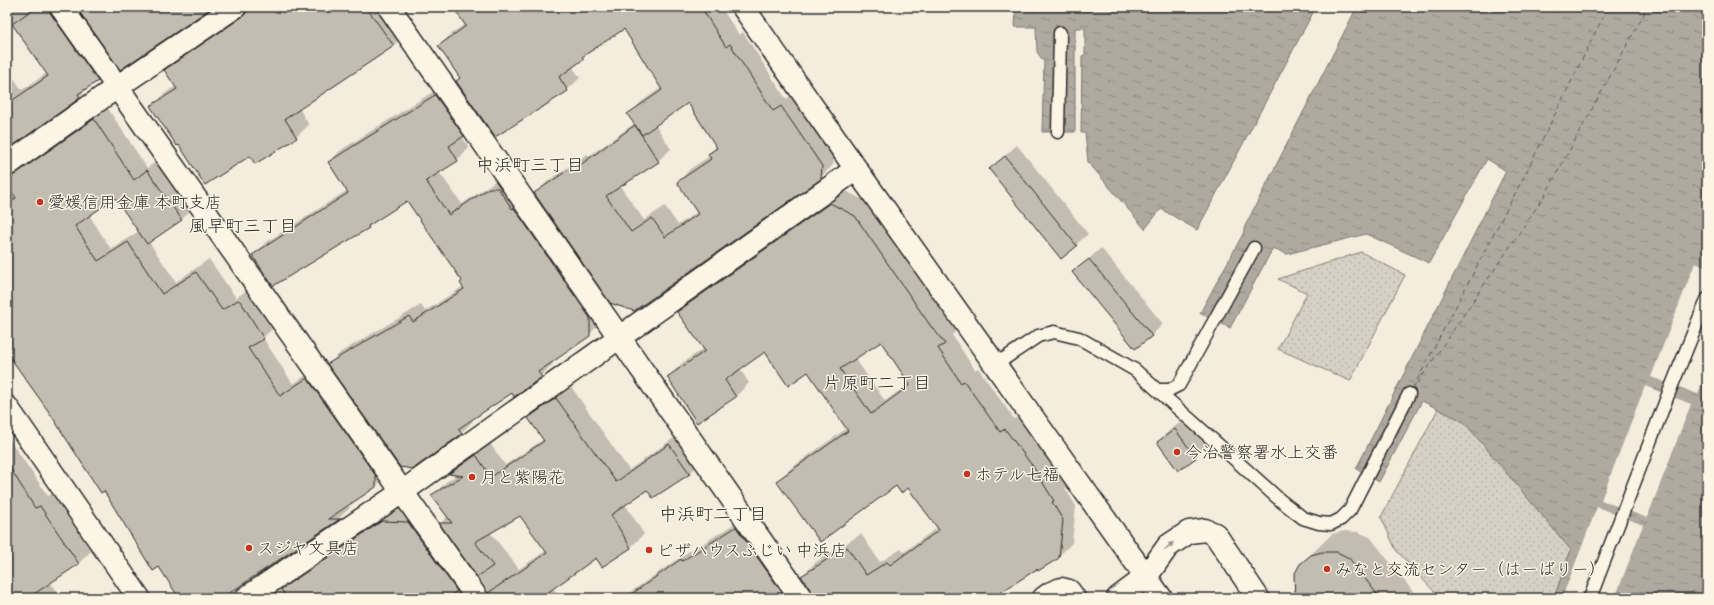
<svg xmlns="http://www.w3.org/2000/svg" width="1714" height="605" font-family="Caveat,'Klee One',sans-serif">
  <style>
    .park { fill: url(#park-dots); stroke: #807e78 }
    .water { fill: url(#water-ripples); stroke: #7a7771 }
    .pier { fill: #f4edde }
    .shadow { fill: #0003; fill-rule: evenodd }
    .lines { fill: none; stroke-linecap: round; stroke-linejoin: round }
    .ferry { stroke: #595754; stroke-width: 1; stroke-dasharray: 5 4; stroke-linecap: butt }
    .building { fill: #c2bdb1; stroke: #2b2b2b; fill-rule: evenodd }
    .lane-casing { stroke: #2b2b2b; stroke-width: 15 }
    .street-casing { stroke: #2b2b2b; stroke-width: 25 }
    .secondary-casing { stroke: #2b2b2b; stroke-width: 25 }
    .primary-casing { stroke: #2b2b2b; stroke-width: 25 }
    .lane { stroke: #fcf5e5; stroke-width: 12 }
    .street { stroke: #fcf5e5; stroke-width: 22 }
    .secondary { stroke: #fcf5e5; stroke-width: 22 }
    .primary { stroke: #fcf5e5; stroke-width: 22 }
    .oneway { fill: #949088 }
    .poi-dot { fill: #c8321e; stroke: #fcf5e5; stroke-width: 1.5 }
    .labels { text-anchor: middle; stroke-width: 3; stroke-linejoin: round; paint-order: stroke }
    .poi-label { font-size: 17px; fill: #2b2b2b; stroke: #fcf5e5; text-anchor: start }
    .neighbourhood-label { font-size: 18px; fill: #2b2b2b; stroke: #fcf5e5 }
  </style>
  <defs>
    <pattern id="park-dots" width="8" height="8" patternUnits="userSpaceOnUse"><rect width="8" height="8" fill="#d6d1c4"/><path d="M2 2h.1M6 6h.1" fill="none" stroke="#b8b4a9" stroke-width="1.8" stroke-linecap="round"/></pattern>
    <pattern id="water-ripples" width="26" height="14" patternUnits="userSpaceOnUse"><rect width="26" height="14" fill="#afaaa0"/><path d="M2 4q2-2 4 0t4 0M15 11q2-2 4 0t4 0" fill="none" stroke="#8f8b83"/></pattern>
  </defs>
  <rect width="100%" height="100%" fill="#f4edde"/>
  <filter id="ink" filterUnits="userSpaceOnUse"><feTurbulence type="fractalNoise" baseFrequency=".025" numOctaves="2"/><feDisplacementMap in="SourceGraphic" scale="8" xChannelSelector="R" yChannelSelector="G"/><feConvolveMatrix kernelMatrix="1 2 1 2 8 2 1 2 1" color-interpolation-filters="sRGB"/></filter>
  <g filter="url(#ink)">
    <path class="park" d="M1361,252L1405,275L1350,381L1278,349L1307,293L1278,279Z
      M1438,409L1464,421L1571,550L1554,598H1440L1396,550L1381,517Z"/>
    <path class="water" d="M1016,7H1316L1197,230L1161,209L1145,229L1088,162L1085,133H1081L1082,56L1085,55V28H1075V132H1042L1044,62L1037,52L1036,27H1015Z
      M1357,7H1707V598H1554L1571,550L1464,422L1422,401L1379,482L1356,469L1506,171L1487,159L1429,263L1366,234L1287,254L1273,248L1230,328L1200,313L1243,234L1245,226Z"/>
    <path class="pier" d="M1695,263L1707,268V370L1698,394L1651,377Z
      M1645,386L1691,404L1647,518L1601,500Z
      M1597,507L1643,525L1615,598H1562Z"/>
    <path class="shadow" d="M7,7H67L110,67L79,97L8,148L7,154V68L22,90L47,73L7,15Z
      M248,7H388L406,33L393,46L299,108L309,125L296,137L250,155L179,144L152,107L164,94L176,86L165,70L178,58L248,10Z
      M454,7H721L739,35L743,32L786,99L794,94L835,153L833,165L820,178L634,310L536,194L548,181L587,154L589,156L635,123L629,115L641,102L662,87L624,28L590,50L572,66L580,78L567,90L461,78L439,46L452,33L465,24ZM688,101L717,146L709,154L710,156L690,169L678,182L697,212L678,225L665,206L644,220L620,186L658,161L671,149L655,124Z
      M447,83L475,123L462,136L469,148L457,160L439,172L462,204L507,173L601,322L589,335L551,361L553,364L541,376L512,392L471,419L473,421L461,433L329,364L341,352L421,305L425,311L464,286L463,281L407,200L374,221L368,227L253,255L265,243L348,190L329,162L341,150Z
      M107,107L147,168L161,158L194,207L181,220L149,242L176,282L209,259L236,298L251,287L276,325L263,338L293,384L320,366L389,473L376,486L345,506L351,507L339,518L247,581L246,586L396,508L421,509L485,597L491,598L488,591L441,523L448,516L433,495L446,482L458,474L451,473L463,461L489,442L505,465L544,439L530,418L543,405L570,385L629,470L682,432L703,460L690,473L653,497L647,488L625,504L644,534L631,547L602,565L597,557L553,588L561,598H180L159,565L104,490L7,351V200L15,195L7,183V171ZM115,197L139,231L111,249L89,215ZM520,515L547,550L519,569L490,532Z
      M1017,145L1088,234L1061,258L990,169Z
      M844,190L869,203L946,316L947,315L958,329L952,335L975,370L978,368L1014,419L1019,416L1047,454L1067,486L1065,488L1076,506L1072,543L1058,557L1038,567L991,598H625L632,591L695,547L696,548L750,514L809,596L814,597L812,590L802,576L816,562L861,534L880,562L901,549L904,552L938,527L908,487L896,484L777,482L791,468L847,428L809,371L765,351L740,369L749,383L736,396L697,421L668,377L681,364L704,348L678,312L692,298ZM881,341L910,383L885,401L855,358Z
      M1101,248L1163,324L1151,336L1074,272Z
      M1187,418L1207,445L1195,457L1178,469L1158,442L1170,430Z
      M7,436L48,496L52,494L91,551L78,564L50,582L63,598H7Z
      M1344,531L1358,532L1370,537L1418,598H1296L1301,564L1332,534Z"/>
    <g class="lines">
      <path class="ferry" d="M1413,388L1529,167L1608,7
        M1412,391L1545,195L1643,16L1647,7"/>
    </g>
    <path class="building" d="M36,7H49L51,14L98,81L78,94L80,98L7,150V104L48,76L12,24Z
      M76,7H213L120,70Z
      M247,7H366L394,46L285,119L297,138L255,164L250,156L205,185L179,145L177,146L150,106L177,89L164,70L242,17L246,13Z
      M453,7H701L726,47L730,44L773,111L781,106L822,166L821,179L634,311L610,303L534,193L574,166L576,168L635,125L659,162L606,196L631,232L652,218L665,237L698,214L677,182L711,159L708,154L717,148L688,103L642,135L627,114L662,90L624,29L582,57L584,59L559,77L568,91L495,137L456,81L460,78L438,46L466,26Z
      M435,95L464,136L449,146L458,161L426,181L449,215L489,188H498L511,207L512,209L514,208L590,318V336L538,372L542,377L514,397L512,393L458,429L462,434L413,469L400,467L327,364L409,316L413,322L464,289L460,283L462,281L407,201L368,226L369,228L273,286L252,255L348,193L328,162Z
      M94,119L134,180L147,170L182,220L147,244L115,198L75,226L98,261L128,242L162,294L196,272L222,310L238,300L241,302L264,339L248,348L280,396L307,378L376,476V487L328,519H340L222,598H179L159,567L153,571L104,491L101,493L49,412L7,353V204L16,198L7,184V177L14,175Z
      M1005,156L1077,246L1061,259L989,169Z
      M830,203L855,216L932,328H933L945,344L938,348L961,383L964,381L1000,432L1005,429L1034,468L1054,501L1052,502L1063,520L1059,558L1038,571L1037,569L992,598H813L811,591L801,576L847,547L866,575L887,562L890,565L939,530L908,488L901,493L896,486L820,542L776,481L848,431L808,372L788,386L765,352L725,380L736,397L697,423L667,377L705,351L677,312ZM881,342L910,385L871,414L840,369Z
      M1089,259L1152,336L1135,349L1072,272Z
      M556,398L616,482L669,444L690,474L653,498L647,490L611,515L631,548L602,567L596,558L540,598H489L488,593L547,553L520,516L475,542L493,566L477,577L439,523H452L431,495L463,476L449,474L476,455L491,477L544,441L528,418Z
      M1175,429L1196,458L1178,471L1157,442Z
      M7,463L35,508L40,506L79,564L28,598H16L7,585Z
      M382,521L408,522L457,591L447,598H287L281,589Z
      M736,527L786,598H626L681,559L682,561Z
      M1322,552H1337L1349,558L1380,598H1295L1294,575L1300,564L1311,555Z"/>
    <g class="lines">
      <g class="lane-casing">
        <path id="lane" d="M1058,132L1060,33
          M995,365L1038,336L1054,332L1079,338L1135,370L1281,501L1303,518L1319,523L1331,524L1341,519L1350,510L1409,394
          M1158,390H1169L1179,385L1254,248
          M1590,598L1668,395L1707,299"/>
      </g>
      <g class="street-casing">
        <path id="street" d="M61,7L477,598
          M389,7L801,598
          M7,165L117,87L235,7
          M1146,577L1168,546L1189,532L1205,530L1215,534L1258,598
          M246,598L402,492L856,169"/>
      </g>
      <g class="secondary-casing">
        <path id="secondary" d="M743,7L856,169L1161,598
          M7,407L139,598"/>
      </g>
      <g class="primary-casing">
        <path id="primary" d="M1044,598L1051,593L1061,589L1069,591L1074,598
          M1118,598L1146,577"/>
      </g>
      <use href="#lane" class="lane"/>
      <use href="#street" class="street"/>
      <use href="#secondary" class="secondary"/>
      <use href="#primary" class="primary"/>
    </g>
    <defs><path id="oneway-solid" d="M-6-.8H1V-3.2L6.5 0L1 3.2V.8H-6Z"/></defs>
    <use class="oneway" href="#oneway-solid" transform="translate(1169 546) rotate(-42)"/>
  </g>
  <g class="poi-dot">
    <circle cx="40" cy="202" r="4"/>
    <circle cx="1177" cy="452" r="4"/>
    <circle cx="967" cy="474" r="4"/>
    <circle cx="472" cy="477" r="4"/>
    <circle cx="249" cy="548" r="4"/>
    <circle cx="649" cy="550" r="4"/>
    <circle cx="1327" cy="569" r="4"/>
  </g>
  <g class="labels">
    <g class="poi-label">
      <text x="48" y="208">愛媛信用金庫 本町支店</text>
      <text x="1185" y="458">今治警察署水上交番</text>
      <text x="975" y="480">ホテル七福</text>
      <text x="480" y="483">月と紫陽花</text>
      <text x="257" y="554">スジヤ文具店</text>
      <text x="657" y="556">ピザハウスふじい 中浜店</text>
      <text x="1335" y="575">みなと交流センター（はーばりー）</text>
    </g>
    <g class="neighbourhood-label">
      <text x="530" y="171">中浜町三丁目</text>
      <text x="243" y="232">風早町三丁目</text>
      <text x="877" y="389">片原町二丁目</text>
      <text x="713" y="520">中浜町二丁目</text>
    </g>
  </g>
  <rect width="1714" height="605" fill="none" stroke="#fcf5e5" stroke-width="24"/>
  <rect x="12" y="12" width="1690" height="581" fill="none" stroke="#2b2b2b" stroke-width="1.5" filter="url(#ink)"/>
</svg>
